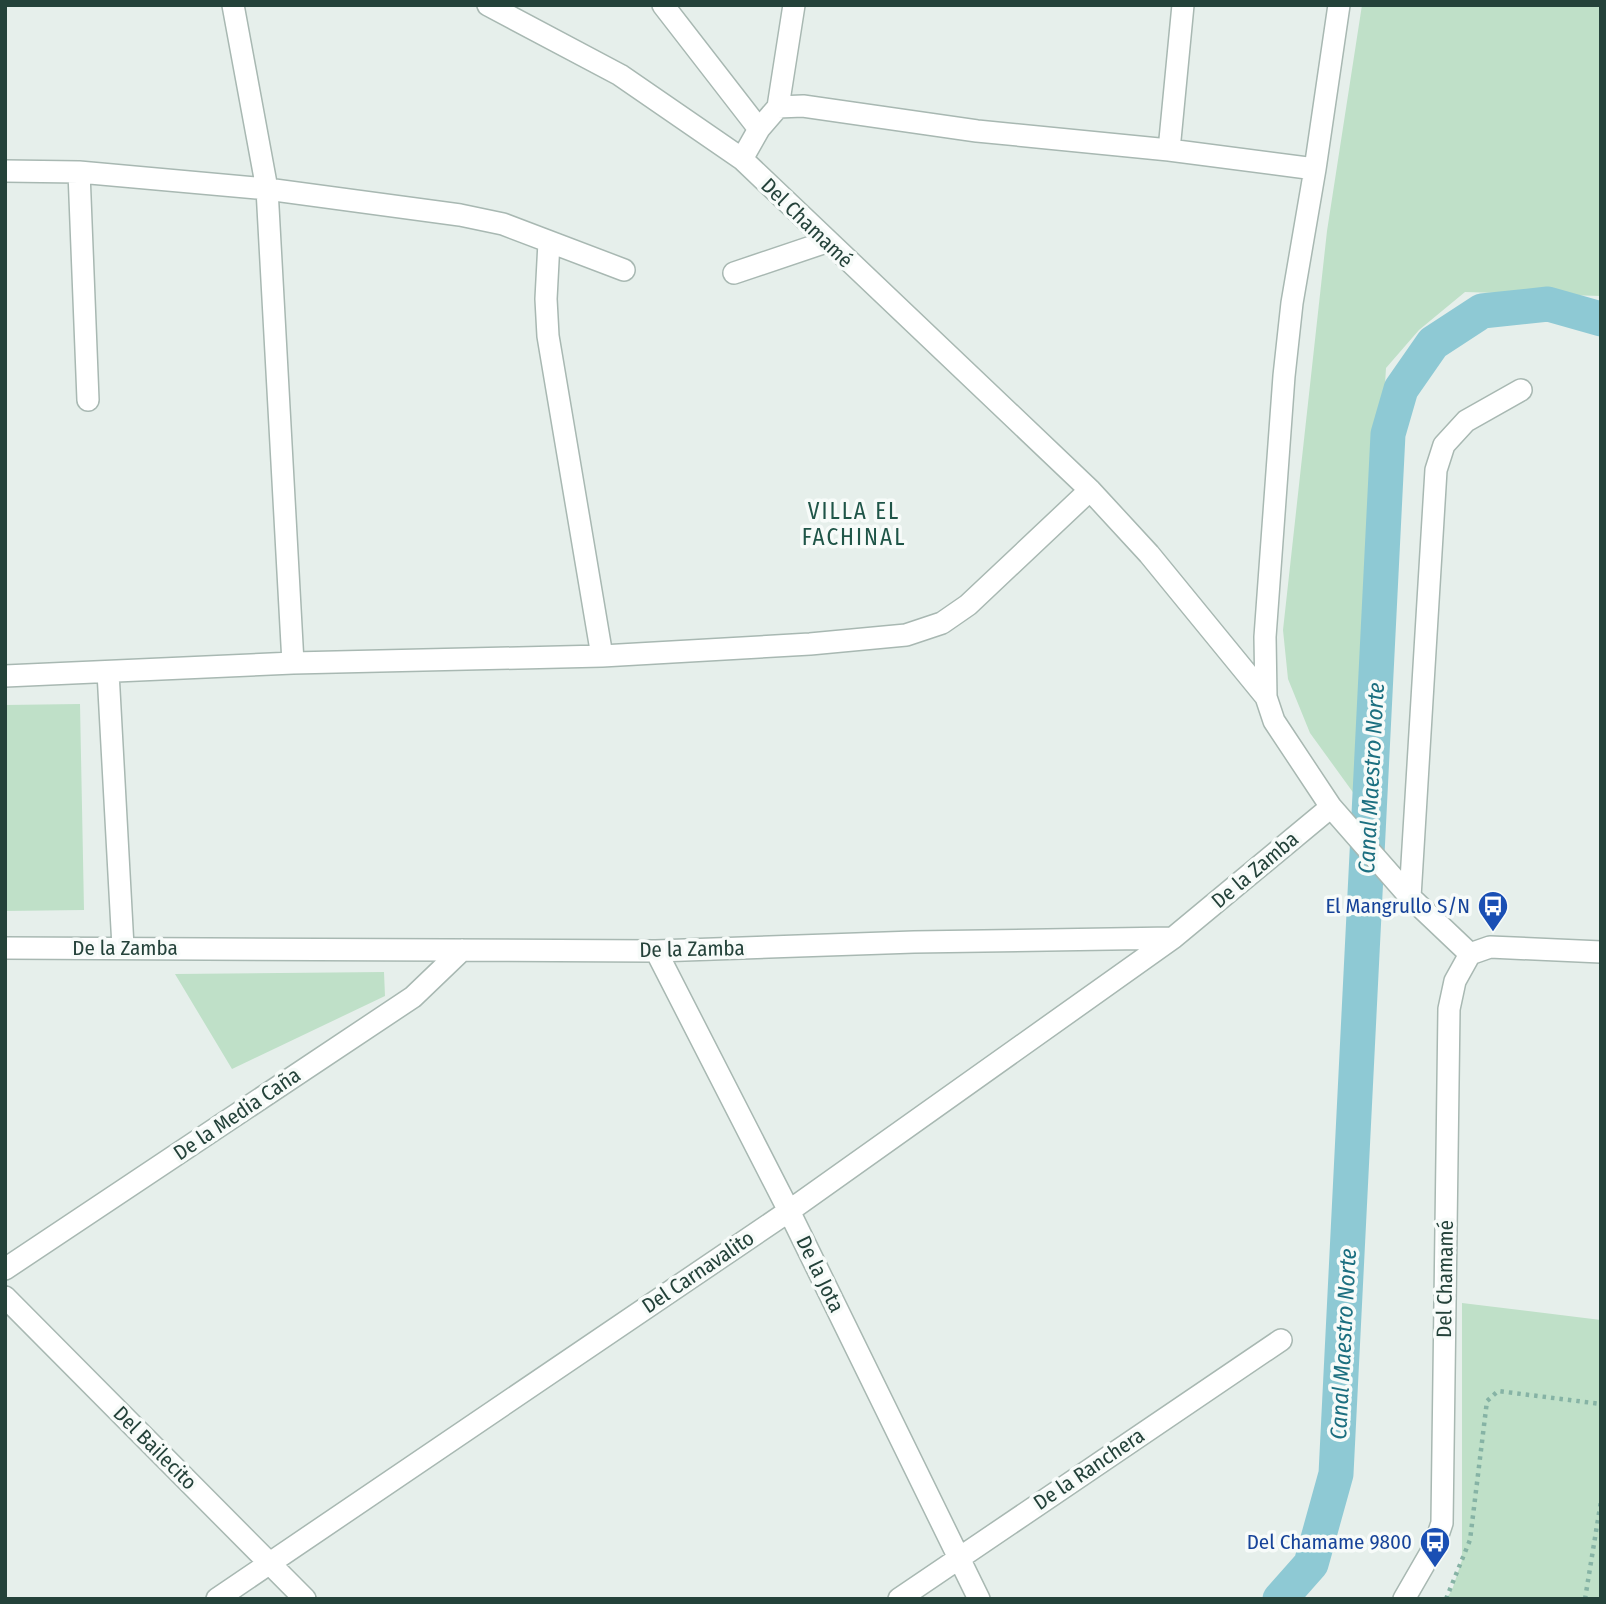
<svg xmlns="http://www.w3.org/2000/svg" width="1606" height="1604" font-family="'Fira Sans Condensed',sans-serif">
  <style>
    .green { fill: #bfe0c8 }
    .lines { fill: none; stroke-linecap: round; stroke-linejoin: round }
    .canal { stroke: #8ec9d4; stroke-width: 35 }
    .minor-casing { stroke: #a8b8b2; stroke-width: 24 }
    .path { stroke: #86b3a5; stroke-width: 4.5; stroke-dasharray: 3.5 5; stroke-linecap: butt }
    .minor { stroke: #fff; stroke-width: 21 }
    .labels { text-anchor: middle; stroke-width: 7; stroke-linejoin: round; paint-order: stroke }
    .street-label { font-size: 21px; fill: #24423a; stroke: #f7fbf9 }
    .transit-label { font-size: 21px; fill: #164399; stroke: #f7fbf9; text-anchor: end }
    .neighbourhood-label { font-size: 23px; letter-spacing: 2px; fill: #1f5548; stroke: #f7fbf9 }
    .water-label { font-size: 23px; font-style: italic; fill: #1c6f80; stroke: #f7fbf9 }
  </style>
  <rect width="100%" height="100%" fill="#e6efeb"/>
  <path class="green" d="M1362,5H1601V296L1465,292L1419,330L1386,368L1360,802L1310,733L1288,679L1283,630L1327,231Z
    M80,704L84,910L5,911V705Z
    M384,972L385,996L232,1069L175,974Z
    M1462,1303L1601,1320V1599H1446L1452,1590L1462,1560Z"/>
  <g class="lines">
    <path class="canal" d="M1280,1599L1311,1564L1336,1474L1388,434L1401,389L1433,343L1482,311L1548,304L1601,319"/>
    <g class="minor-casing">
      <path id="minor" d="M233,5L267,189L293,663
        M488,5L620,75L742,159L1090,490L1149,554L1266,697
        M663,5L759,129
        M1339,5L1315,169L1292,303L1284,376L1265,637L1266,697L1274,721L1331,807L1410,897L1470,954
        M778,107L794,5
        M1169,150L1183,5
        M742,159L759,129L778,107L803,106L977,131L1169,150L1315,169
        M5,171L79,172L267,189L460,215L503,224L624,270
        M79,172L88,400
        M549,242L546,299L548,336L602,656
        M734,273L826,242
        M108,672L123,947
        M5,676L293,663L602,656L810,644L906,635L942,623L968,605L1090,490
        M1410,897L1436,470L1444,445L1466,421L1521,390
        M5,948L656,951L914,942L1173,938
        M656,951L789,1211L979,1599
        M1470,954L1490,947L1601,952
        M5,1269L413,997L462,950
        M5,1297L305,1599
        M217,1599L789,1211L1173,938L1331,807
        M899,1599L1281,1340
        M1404,1599L1434,1547L1442,1523L1449,1009L1455,981L1470,954"/>
    </g>
    <path class="path" d="M1446,1599L1470,1540L1487,1401L1498,1391L1601,1404
      M1585,1599L1601,1501"/>
    <use href="#minor" class="minor"/>
  </g>
  <defs>
    <g id="bus-pin" transform="scale(1.575)"><path d="M0 17L-7.5 6A9.5 9.5 0 1 1 7.5 6Z" fill="#1a4fb4" stroke="#f7fbf9"/><path d="M-5-6H5V4H4V6H2V4H-2V6H-4V4H-5ZM-3.5-4V0h7V-4ZM-3.5 1.2v1.5H-2V1.2ZM2 1.2v1.5H3.5V1.2Z" fill="#fff"/></g>
  </defs>
  <g fill-rule="evenodd">
    <use href="#bus-pin" x="1493" y="906"/>
    <use href="#bus-pin" x="1435" y="1542"/>
  </g>
  <g class="labels">
    <g class="street-label">
      <text transform="translate(807 223) rotate(44)" y="7">Del Chamamé</text>
      <text transform="translate(1255 870) rotate(-40)" y="7">De la Zamba</text>
      <text x="125" y="955">De la Zamba</text>
      <text transform="translate(692 949) rotate(-1)" y="7">De la Zamba</text>
      <text transform="translate(237 1114) rotate(-34)" y="7">De la Media Caña</text>
      <text transform="translate(698 1272) rotate(-34)" y="7">Del Carnavalito</text>
      <text transform="translate(820 1274) rotate(64)" y="7">De la Jota</text>
      <text transform="translate(1445 1279) rotate(-89)" y="7">Del Chamamé</text>
      <text transform="translate(155 1448) rotate(45)" y="7">Del Bailecito</text>
      <text transform="translate(1089 1469) rotate(-34)" y="7">De la Ranchera</text>
    </g>
    <g class="transit-label">
      <text x="1470" y="913">El Mangrullo S/N</text>
      <text x="1412" y="1549">Del Chamame 9800</text>
    </g>
    <g class="neighbourhood-label">
      <text x="854" y="519">VILLA EL<tspan x="854" dy="26">FACHINAL</tspan></text>
    </g>
    <g class="water-label">
      <text transform="translate(1371 778) rotate(-87)" y="8">Canal Maestro Norte</text>
      <text transform="translate(1343 1344) rotate(-87)" y="8">Canal Maestro Norte</text>
    </g>
  </g>
  <rect width="1606" height="1604" fill="none" stroke="#24423a" stroke-width="14"/>
</svg>
